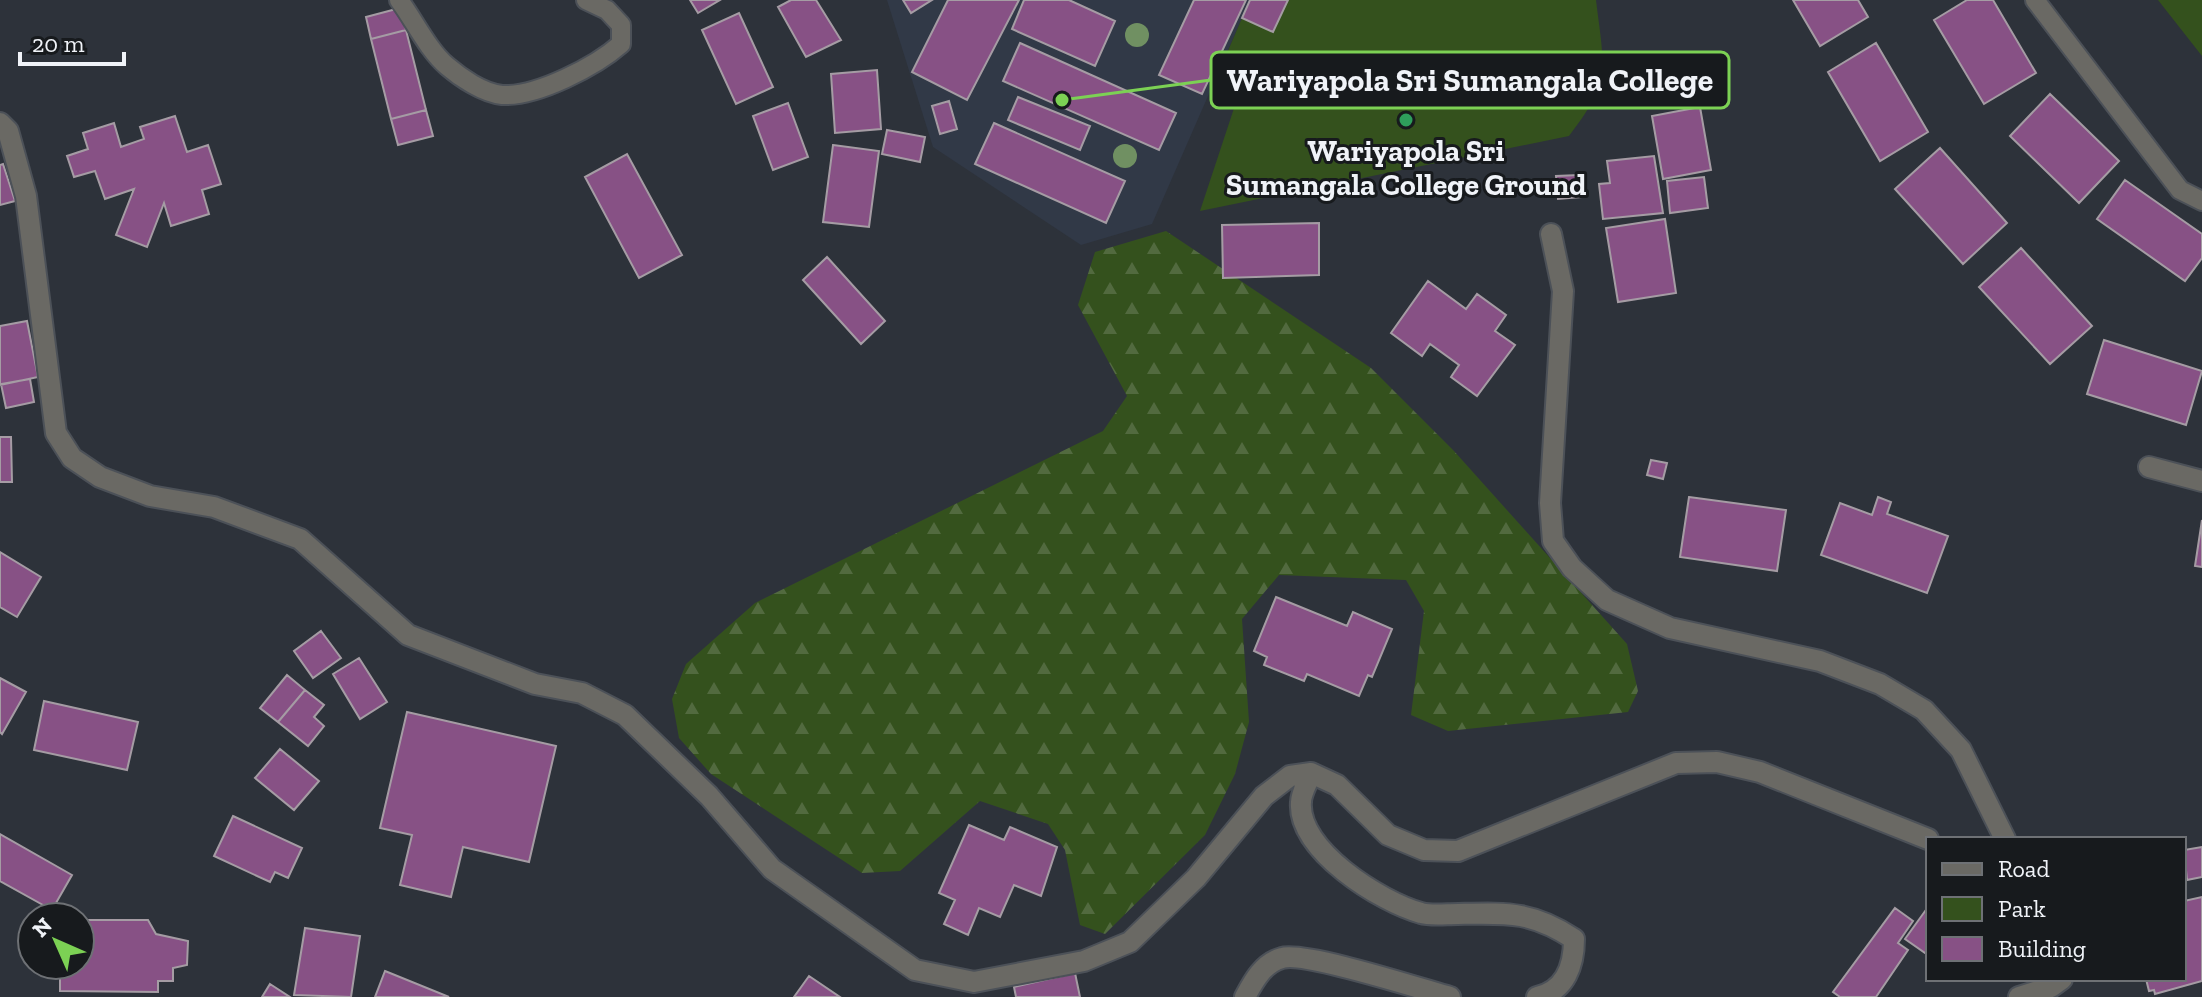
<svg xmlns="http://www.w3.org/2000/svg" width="2202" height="997" font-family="'Zilla Slab',serif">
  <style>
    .built { fill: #313947 }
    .forest { fill: url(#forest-firs) }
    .park { fill: #34511d }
    .building { fill: #875185; stroke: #a59ca4; stroke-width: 2 }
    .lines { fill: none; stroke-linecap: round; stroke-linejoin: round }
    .lane-casing { stroke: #4c5158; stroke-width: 22 }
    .street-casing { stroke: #4c5158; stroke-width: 24 }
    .lane { stroke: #6a6964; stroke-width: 18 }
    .street { stroke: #6a6964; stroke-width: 20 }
    .tree { fill: #709062 }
    .leisure-dot { fill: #2e9e5b; stroke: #171a1d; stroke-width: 3 }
    .labels { text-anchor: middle; stroke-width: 6; stroke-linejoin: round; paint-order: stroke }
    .poi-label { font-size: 30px; font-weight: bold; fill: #f0f3f8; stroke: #171a1d }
    .leader { fill: none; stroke: #7cd154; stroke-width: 3 }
    .callout-dot { fill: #7cd154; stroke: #171a1d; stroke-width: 3 }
    .callout { fill: #171a1d; stroke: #7cd154; stroke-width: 3 }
    .callout-label { font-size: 32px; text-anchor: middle; font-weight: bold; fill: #f0f3f8 }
  </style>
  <defs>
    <pattern id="forest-firs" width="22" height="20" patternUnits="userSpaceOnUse" patternTransform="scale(2)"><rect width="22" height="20" fill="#34511d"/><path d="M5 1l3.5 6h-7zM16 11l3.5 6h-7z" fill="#526a3f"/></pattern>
  </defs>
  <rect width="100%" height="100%" fill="#2d323a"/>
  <path class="built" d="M887,0H1250L1152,224L1081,245L933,147Z"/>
  <path class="forest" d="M1166,231L1371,368L1454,451L1627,644L1638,691L1628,712L1448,731L1411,715L1424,611L1406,580L1279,575L1242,619L1249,722L1235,774L1205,835L1105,934L1080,925L1065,850L1048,824L980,801L900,871L862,873L711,774L679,738L672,699L686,664L755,603L1103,431L1127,396L1078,305L1095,252Z"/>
  <path class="park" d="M1288,0H1596C1604,66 1612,81 1569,136L1200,211L1243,81L1227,53L1242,18L1273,32Z
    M2158,0H2202V56Z"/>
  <path class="building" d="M690,0H720L698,13Z
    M791,0H816L841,40L806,57L778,7Z
    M903,0H932L911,13Z
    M948,0H1019L967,100L912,72Z
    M1024,0H1069L1115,21L1095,66L1012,29Z
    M1194,0H1246L1202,94L1159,75Z
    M1250,0H1288L1273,32L1242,18Z
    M1793,0H1858L1868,17L1820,46Z
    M1967,0H1993L2036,73L1984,104L1934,20Z
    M400,8L406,30L371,39L366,17Z
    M739,13L773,87L736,104L702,30Z
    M406,30L426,110L391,119L371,39Z
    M1020,43L1176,113L1159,150L1003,81Z
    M1876,43L1928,132L1880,161L1828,72Z
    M877,70L881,129L835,133L831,74Z
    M2050,94L2119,161L2079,203L2010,136Z
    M1018,97L1090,126L1080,150L1008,120Z
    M949,101L957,129L940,134L932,106Z
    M788,103L808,157L773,170L753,116Z
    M1700,107L1711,170L1663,179L1652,116Z
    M426,110L433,136L398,145L391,119Z
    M175,116L187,152L208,145L221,184L202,190L209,214L171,226L164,203L147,247L116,235L134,189L105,199L95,171L74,177L67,156L88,149L83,133L114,123L121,147L144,139L140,127Z
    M994,123L1125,181L1106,223L975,164Z
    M887,130L925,137L920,162L882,154Z
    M833,145L879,151L869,227L823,222Z
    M1940,148L2007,223L1963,264L1895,189Z
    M627,154L682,255L639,278L585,177Z
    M1654,156L1663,213L1603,219L1599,184L1610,183L1607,161Z
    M3,164L15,201L0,205V165Z
    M1579,175L1581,197L1558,199L1556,176Z
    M1704,177L1708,208L1670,213L1667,181Z
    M2125,180L2202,234V258L2185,281L2097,219Z
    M1665,219L1676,293L1618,302L1606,228Z
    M1319,223V275L1223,278L1222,225Z
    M2021,248L2092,326L2050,364L1979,287Z
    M827,257L885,321L861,344L803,280Z
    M1428,281L1466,309L1477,294L1506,315L1495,331L1515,345L1477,396L1451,377L1459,365L1430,344L1422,356L1391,333Z
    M27,321L38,377L0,385V326Z
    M2104,340L2202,371L2186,425L2087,394Z
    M30,379L34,402L6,408L1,384Z
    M0,437H11L12,482H0Z
    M1651,460L1667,463L1663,479L1647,475Z
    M1689,497L1786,510L1777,571L1680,557Z
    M1878,497L1891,502L1887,514L1948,536L1927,593L1821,555L1840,503L1872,515Z
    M2202,520V567L2195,566Z
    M0,552L41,577L17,617L0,607Z
    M1276,597L1347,626L1353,612L1392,629L1372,677L1368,675L1359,696L1307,674L1304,681L1264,665L1267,657L1254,651Z
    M321,631L341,658L313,678L294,651Z
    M359,658L387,702L360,719L333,674Z
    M287,675L305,690L278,722L260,708Z
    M0,678L26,692L2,734L0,732Z
    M305,690L324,705L314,717L324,726L308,746L278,722Z
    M44,701L138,722L127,770L34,750Z
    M407,712L556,746L529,862L463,847L451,897L400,885L412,835L380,828Z
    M280,749L319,781L294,810L255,778Z
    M233,816L302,848L288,878L275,872L270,882L214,856Z
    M969,825L1004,840L1010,827L1057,847L1041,896L1014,885L1000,917L979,908L968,935L944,924L955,900L939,893Z
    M0,834L72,875L52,910L0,881Z
    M2202,847V877L2187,880L2184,850Z
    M2202,897V981L2155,994L2154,990L2149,991L2146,979H2184V901Z
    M1928,907V955L1905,939Z
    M1895,908L1913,921L1898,943L1908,950L1876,997H1840L1833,992Z
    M80,920H148L156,934L188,941L187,965L173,968V981H158V992L60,991V965H80Z
    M305,928L360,936L351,997L294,995Z
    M385,971L449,997H375Z
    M1075,973L1080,997H1016L1014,987Z
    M809,976L840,997H794Z
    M270,984L290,997H262Z"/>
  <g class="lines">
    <g class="lane-casing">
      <path id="lane" d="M399,0C414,20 428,50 447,66C461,78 483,93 502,95C537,97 596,66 621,44V25L607,10L586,0
        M2035,0L2180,190L2202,201"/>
    </g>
    <g class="street-casing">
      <path id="street" d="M0,123L8,131L26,196L56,433L72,458L100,477L150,496L214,507L300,539L408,635L535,684L582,693L625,715L709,796L772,869L915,970L974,982L1084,961L1130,942L1196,878L1264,796L1290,776L1311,773L1337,785L1388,835L1424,850L1458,851L1676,763L1717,762L1760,772L1928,839
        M1551,234L1563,291L1550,503L1553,541L1572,568L1607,600L1670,628L1820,661L1880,684L1924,710L1961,750L2005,839
        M2149,467L2202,481
        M1311,773C1308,782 1301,793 1301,802C1297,850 1381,902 1421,913C1431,916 1446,914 1458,914C1507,913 1532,911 1574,939C1574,964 1566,991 1537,997
        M1245,997C1253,982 1263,963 1282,958C1304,951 1421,989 1450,997
        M2019,997L2051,987L2062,979"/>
    </g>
    <use href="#lane" class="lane"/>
    <use href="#street" class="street"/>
  </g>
  <g class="tree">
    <circle cx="1137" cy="35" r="12"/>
    <circle cx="1125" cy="156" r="12"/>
  </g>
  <circle class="leisure-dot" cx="1406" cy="120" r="8"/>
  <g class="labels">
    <g class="poi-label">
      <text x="1406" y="161">Wariyapola Sri<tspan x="1406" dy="34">Sumangala College Ground</tspan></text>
    </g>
  </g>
  <path class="leader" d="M1062 100L1211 80"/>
  <circle class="callout-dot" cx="1062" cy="100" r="8"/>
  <rect class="callout" x="1211" y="52" width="518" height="56" rx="8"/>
  <g class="callout-label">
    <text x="1470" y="91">Wariyapola Sri Sumangala College</text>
  </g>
  <rect x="1926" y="837" width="260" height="144" fill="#171a1d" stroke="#6e7175" stroke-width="2"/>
  <rect x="1942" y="863" width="40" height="12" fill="#6a6964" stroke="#6e7175" stroke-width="2"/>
  <text x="1998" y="877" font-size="24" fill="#f0f3f8">Road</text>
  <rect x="1942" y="897" width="40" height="24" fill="#34511d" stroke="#6e7175" stroke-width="2"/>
  <text x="1998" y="917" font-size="24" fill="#f0f3f8">Park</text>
  <rect x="1942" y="937" width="40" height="24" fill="#875185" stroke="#6e7175" stroke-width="2"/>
  <text x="1998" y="957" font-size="24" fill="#f0f3f8">Building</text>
  <g transform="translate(56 941) rotate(315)"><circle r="38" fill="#171a1d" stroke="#6e7175" stroke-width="2"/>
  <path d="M0-6L14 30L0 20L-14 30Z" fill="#7cd154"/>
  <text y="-12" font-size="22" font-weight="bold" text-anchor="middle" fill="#f0f3f8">N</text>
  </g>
  <path d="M20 52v12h104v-12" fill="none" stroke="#f0f3f8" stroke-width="4"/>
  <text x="32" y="52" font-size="24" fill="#f0f3f8" stroke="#171a1d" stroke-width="6" paint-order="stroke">20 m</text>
</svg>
